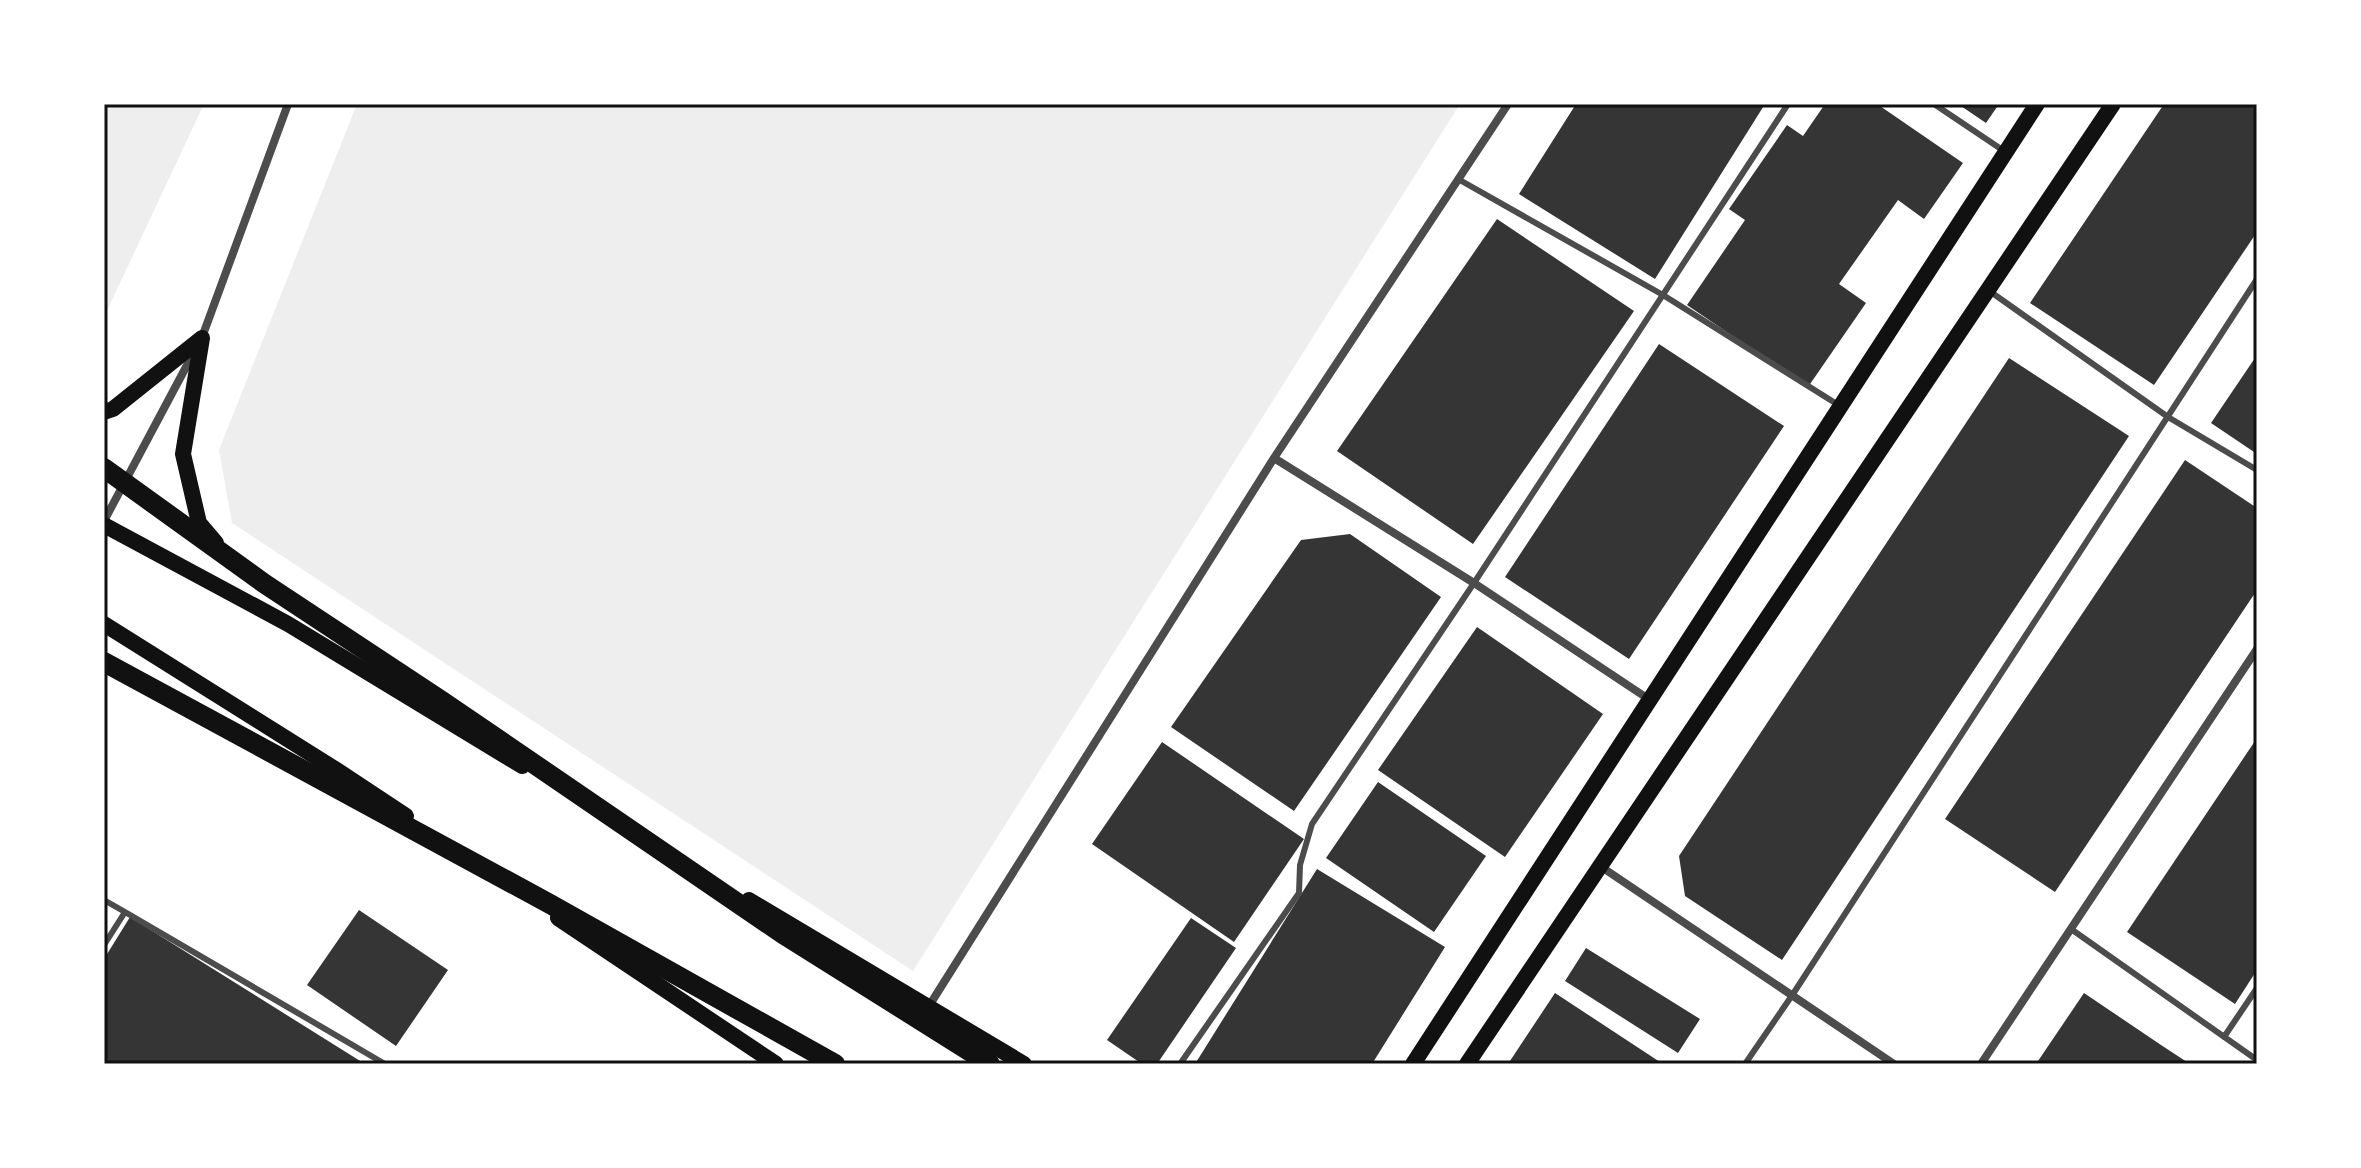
<svg xmlns="http://www.w3.org/2000/svg" width="2361" height="1168" font-family="Arial,sans-serif">
  <style>
    .green { fill: #eee }
    .building { fill: #353535 }
    .lines { fill: none; stroke-linecap: round; stroke-linejoin: round }
    .service { stroke: #4c4c4c; stroke-width: 6 }
    .minor { stroke: #4c4c4c; stroke-width: 8 }
    .secondary { stroke: #111; stroke-width: 16 }
    .primary { stroke: #111; stroke-width: 20 }
    .neatline { fill: none; stroke: #111; stroke-width: 3 }
  </style>
  <rect width="100%" height="100%" fill="#fff"/>
  <path class="green" d="M104,104H204L104,317Z
    M357,104H1460L913,971L232,523L219,450Z"/>
  <path class="building" d="M1576,104H1765L1655,279L1519,194Z
    M1825,104H1877L1963,163L1924,219L1898,200L1839,284L1866,303L1808,387L1687,305L1745,220L1729,209L1787,125L1803,136Z
    M1958,104H1999L1986,123Z
    M2164,104H2257V232L2154,385L2030,303Z
    M1497,219L1634,311L1473,544L1337,451Z
    M1659,344L1784,426L1629,659L1505,577Z
    M2257,355V454L2211,423Z
    M2009,358L2129,436L1782,960L1685,896L1679,856Z
    M2185,460L2257,508V590L2055,892L1945,819Z
    M1350,534L1441,597L1294,811L1171,727L1301,540Z
    M1477,627L1603,714L1505,857L1378,770Z
    M2257,738V970L2235,1004L2127,932Z
    M1162,742L1304,839L1234,942L1092,844Z
    M1378,782L1486,856L1434,932L1326,858Z
    M1317,869L1445,947L1372,1064H1195Z
    M359,910L448,970L396,1046L307,985Z
    M130,917L365,1064H104V959Z
    M1191,918L1236,948L1157,1064H1142L1107,1040Z
    M1586,948L1700,1019L1678,1053L1565,981Z
    M1555,993L1663,1064H1508Z
    M2084,993L2161,1045L2190,1064H2036Z"/>
  <g class="lines">
    <path class="service" d="M1934,104L2004,151
      M1458,179L1663,295L1840,406
      M1988,290L2168,417L2257,470
      M104,900L125,912L104,945
      M125,912L385,1064
      M2071,929L2257,1060
      M2224,1037L2257,988
      M1180,1064L1299,893L1300,865L1312,824L1474,583L1788,104
      M1745,1064L1793,994L2257,279"/>
    <path class="minor" d="M201,340L288,104
      M1274,458L1474,583L1650,700
      M104,521L194,352
      M1600,866L1894,1064
      M929,1006L1274,458L1508,104
      M1981,1064L2257,649"/>
    <path class="secondary" d="M202,338L183,454L199,523L216,543
      M104,412L113,409L202,338
      M104,525L288,624L522,766
      M104,624L335,769L406,816
      M749,900L1024,1064
      M558,918L776,1064
      M1413,1064L2037,104
      M1467,1064L2113,104"/>
    <path class="primary" d="M104,468L265,584L442,701L783,934L990,1064
      M104,662L550,904L835,1064"/>
  </g>
  <rect width="2361" height="1168" fill="none" stroke="#ffffff" stroke-width="212"/>
  <rect x="106" y="106" width="2149" height="956" class="neatline"/>
</svg>
